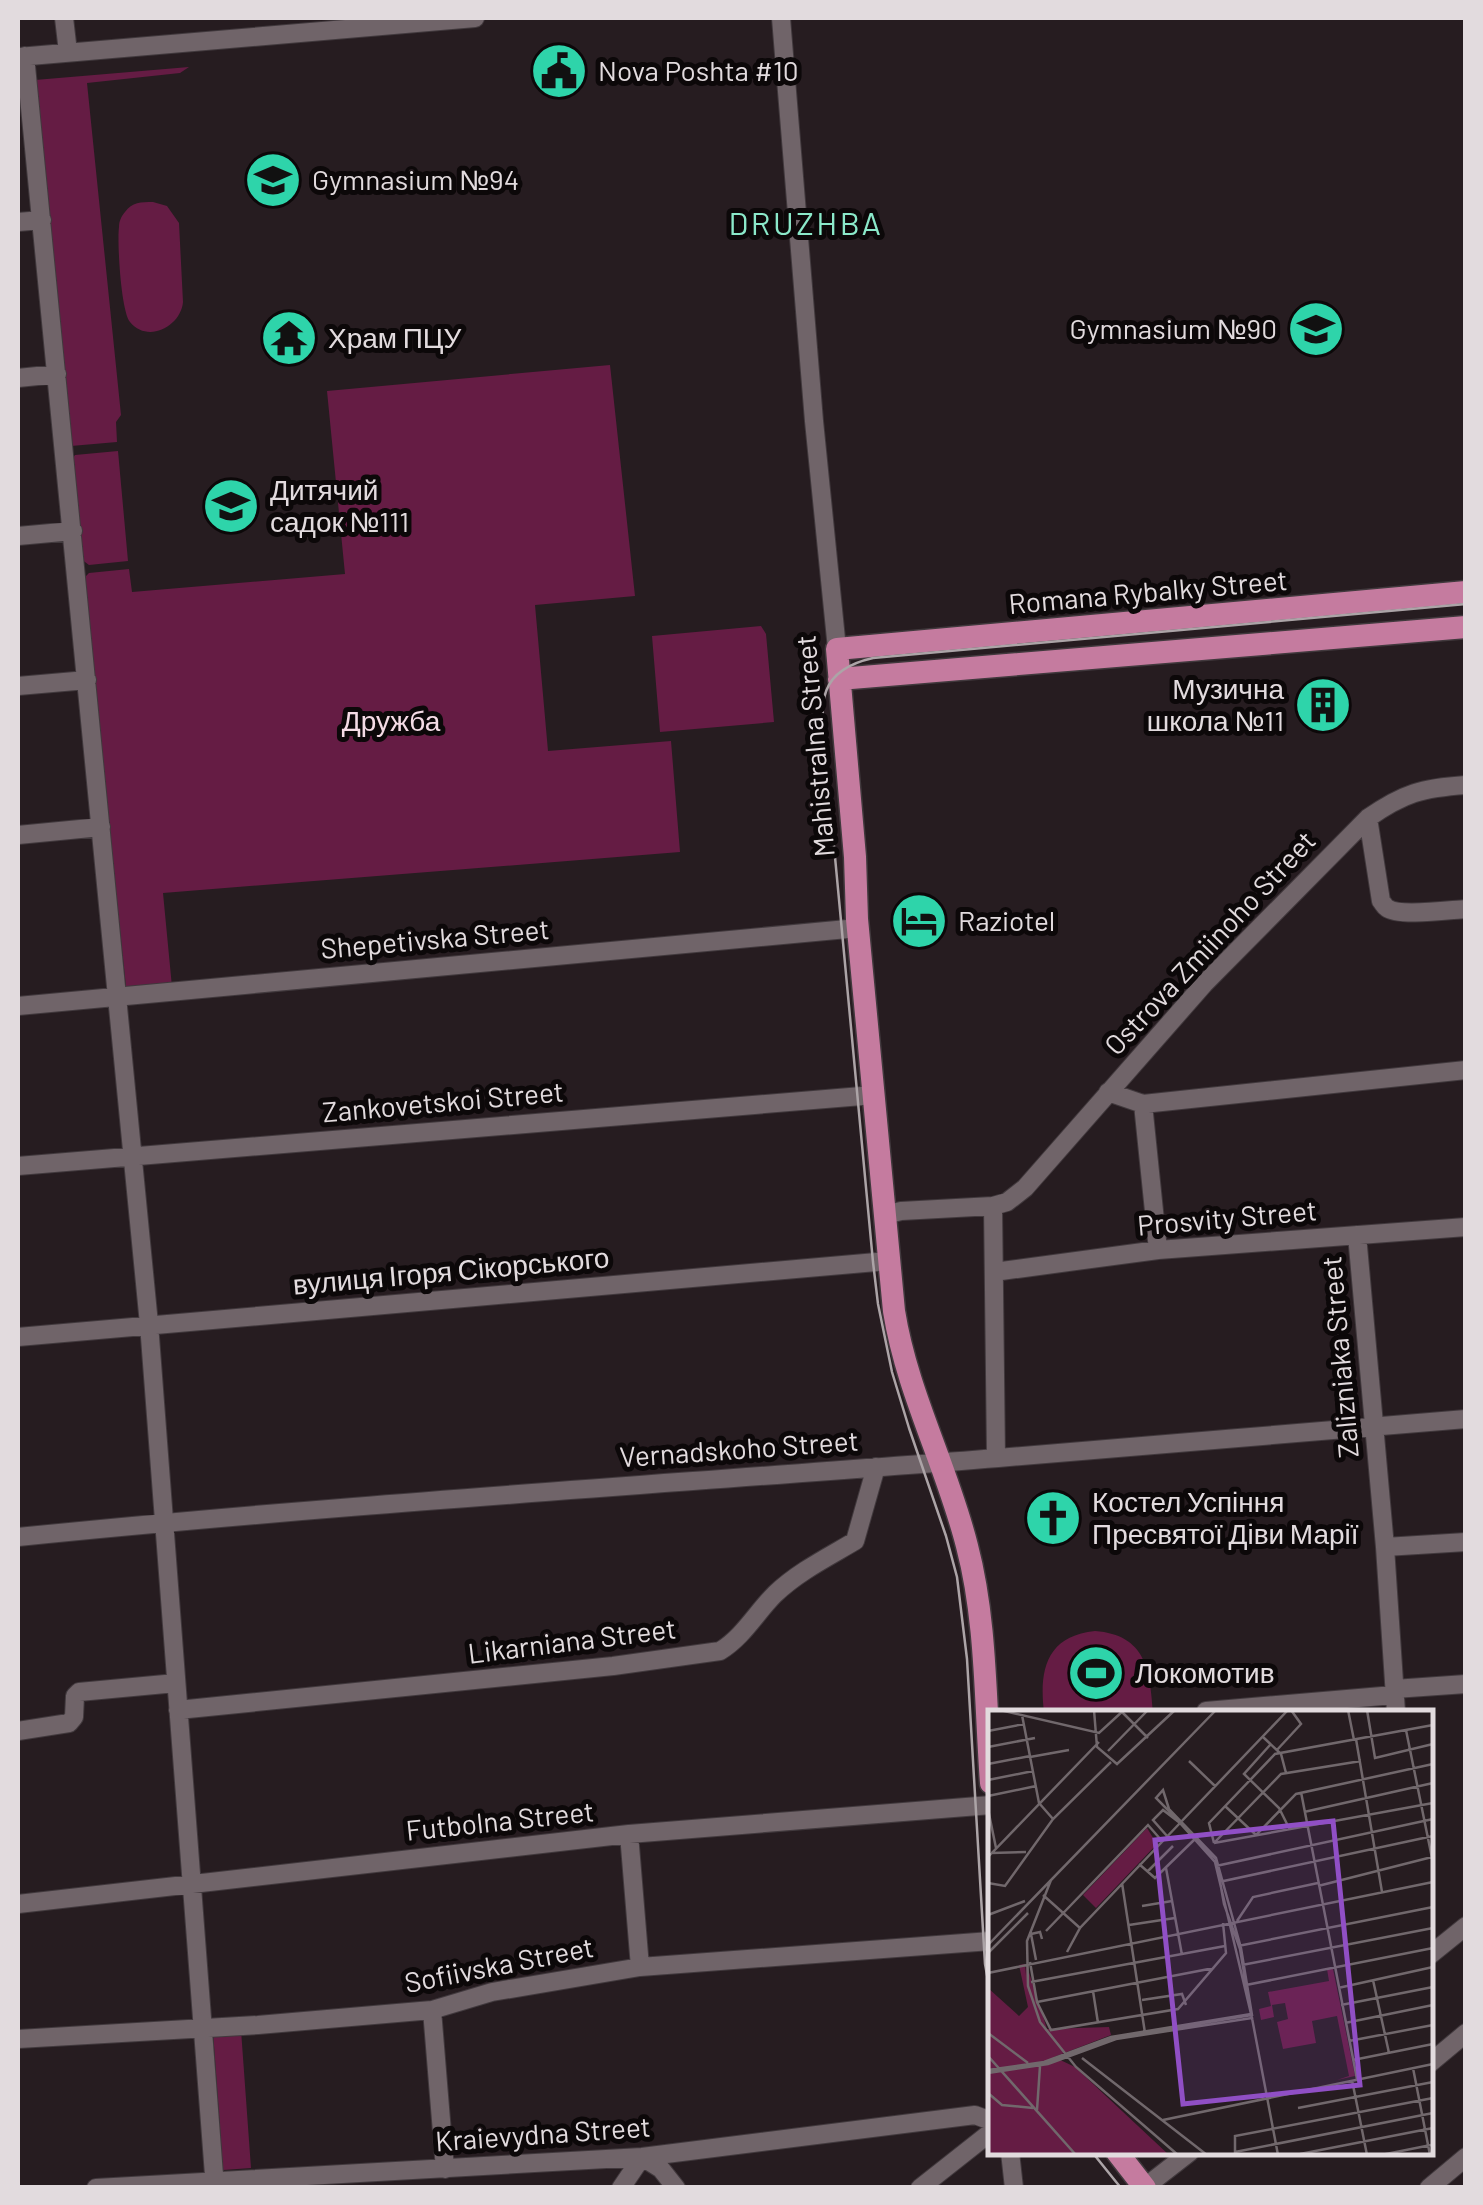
<svg xmlns="http://www.w3.org/2000/svg" width="1483" height="2205" font-family="Barlow,sans-serif">
  <style>
    .green { fill: #651c44 }
    .lines { fill: none; stroke-linecap: round; stroke-linejoin: round }
    .minor-casing { stroke: #41393d; stroke-width: 20 }
    .major-casing { stroke: #41393d; stroke-width: 25 }
    .minor { stroke: #706469; stroke-width: 18 }
    .major { stroke: #c57b9f; stroke-width: 22 }
    .tram { stroke: #aca4a7; stroke-width: 2.5 }
    .labels { text-anchor: middle; stroke-width: 10; stroke-linejoin: round; paint-order: stroke }
    .poi-label { font-size: 28px; fill: #e2dbde; stroke: #0c0809; text-anchor: start }
    .street-label { font-size: 28px; fill: #e2dbde; stroke: #0c0809 }
    .park-label { font-size: 28px; fill: #f5dce6; stroke: #0c0809 }
    .quarter-label { font-size: 32px; letter-spacing: 2.5px; fill: #8be9ca; stroke: #0c0809 }
    .inset-road { fill: none; stroke: #71686c; stroke-width: 2.5 }
    .view { fill: #904fc5; fill-opacity: 0.15; stroke: #904fc5; stroke-width: 5 }
    .inset-edge { fill: none; stroke: #e2dbde; stroke-width: 5 }
  </style>
  <rect width="100%" height="100%" fill="#261c20"/>
  <path class="green" d="M189,67L180,73L87,83L121,415L116,422L117,442L71,446L35,80Z
    M153,202L167,206L179,223L183,302C181,326 148,344 130,322C121,311 117,242 119,227C119,221 121,217 125,212C132,202 141,202 153,202Z
    M610,365L635,596L535,605L548,751L671,741L680,852L163,893L172,987H126L83,579L89,573L129,569L132,592L345,574L327,391Z
    M118,451L128,561L89,565L81,559L71,461L75,455Z
    M761,626L766,634L774,722L660,732L652,636Z
    M1095,1631C1146,1635 1150,1670 1153,1712H1044C1039,1671 1046,1636 1095,1631Z
    M241,2030L251,2168L223,2170L213,2032Z"/>
  <g class="lines">
    <g class="minor-casing">
      <path id="minor" d="M64,18L68,52
        M781,18L814,421L837,649
        M25,56L149,1324L215,2188
        M18,57L475,18
        M18,222L42,220
        M18,378L57,374
        M18,536L73,531
        M18,686L87,680
        M1368,818L1381,901C1383,903 1384,906 1387,908C1399,917 1449,910 1466,909
        M18,835L101,827
        M18,1006L858,928
        M1108,1092L1143,1104L1466,1070
        M1143,1104L1158,1250
        M18,1166L874,1095
        M885,1215L901,1211L993,1206
        M1357,1235L1385,1547L1396,1712
        M994,1272L1158,1250L1466,1227
        M18,1337L888,1261
        M996,1458L993,1206L1007,1202L1025,1188L1204,984L1368,818C1404,793 1422,788 1466,785
        M18,1537C344,1504 671,1484 998,1458C1154,1446 1310,1431 1466,1419
        M1385,1547L1466,1542
        M1394,1689L1466,1684
        M178,1710L613,1666L720,1651C743,1637 756,1613 775,1594C798,1572 828,1557 855,1541L876,1467
        M1206,1711L1394,1695
        M18,1731L69,1723L74,1717L75,1696L79,1692L176,1683
        M629,1834L640,1967
        M18,1904L629,1834L991,1805
        M1430,1955L1466,1926
        M432,2010L445,2169
        M18,2039L258,2025L432,2010L492,1992L640,1967L991,1941
        M1430,2063L1466,2033
        M1010,2152L1014,2188
        M1145,2187L1190,2152
        M96,2188L642,2157L975,2115L991,2121
        M621,2188L642,2157L661,2169L676,2188
        M920,2188L991,2132
        M1429,2188L1466,2157"/>
    </g>
    <g class="major-casing">
      <path id="major" d="M839,679L1466,627
        M991,1783C985,1705 987,1622 967,1546C947,1466 907,1393 894,1311L857,919L855,857L837,649L1466,592
        M1117,2152L1145,2188"/>
    </g>
    <use href="#minor" class="minor"/>
    <use href="#major" class="major"/>
    <path class="tram" d="M991,1997L985,1964L967,1659L957,1577L946,1536L909,1428L892,1372L878,1304L873,1262L826,761C822,710 811,672 873,658L1466,604
      M1092,2152L1121,2188"/>
  </g>
  <defs>
    <g id="civic-disc" transform="scale(2.875)"><circle r="9.5" fill="#2ed4aa" stroke="#0c0809"/><path d="M-.6-6.5H3V-4.5H.6V-3L4-1V1h2V6H-6V1h2V-1L-.6-3ZM-1.2 2.5V6h2.4V2.5Z" fill="#111"/></g>
    <g id="school-disc" transform="scale(2.875)"><circle r="9.5" fill="#2ed4aa" stroke="#0c0809"/><path d="M0-5L7-2L0 1L-7-2ZM-4 1L0 2.5L4 1V4Q0 6-4 4Z" fill="#111"/></g>
    <g id="temple-disc" transform="scale(2.875)"><circle r="9.5" fill="#2ed4aa" stroke="#0c0809"/><path d="M0-6L5-2H3V0L6.5 2.5H4V6H1.5V3h-3V6H-4V2.5H-6.5L-3 0V-2H-5Z" fill="#111"/></g>
    <g id="building-disc" transform="scale(2.875)"><circle r="9.5" fill="#2ed4aa" stroke="#0c0809"/><path d="M-4-6H4V6H1V3H-1V6H-4ZM-2.5-4.3h1.7v1.8h-1.7ZM.8-4.3h1.7v1.8H.8ZM-2.5-1h1.7V.8h-1.7ZM.8-1h1.7V.8H.8Z" fill="#111"/></g>
    <g id="hotel-disc" transform="scale(2.875)"><circle r="9.5" fill="#2ed4aa" stroke="#0c0809"/><path d="M-6-4.5h1.5V1H6V5H4.5V3h-9V5H-6ZM-4 0a1.8 1.8 0 1 1 3.6 0ZM.5 0V-2.5h3Q6-2.5 6 0Z" fill="#111"/></g>
    <g id="church-disc" transform="scale(2.875)"><circle r="9.5" fill="#2ed4aa" stroke="#0c0809"/><path d="M-1.2-6h2.4v3.5h3.3v2.4h-3.3V6h-2.4V-.1h-3.3v-2.4h3.3Z" fill="#111"/></g>
    <g id="stadium-disc" transform="scale(2.875)"><circle r="9.5" fill="#2ed4aa" stroke="#0c0809"/><path d="M0-5a6.5 5 0 1 0 0 10a6.5 5 0 1 0 0-10ZM-3.5-1.8h7v3.6h-7Z" fill="#111"/></g>
  </defs>
  <g fill-rule="evenodd">
    <use href="#civic-disc" x="559" y="71"/>
    <use href="#school-disc" x="273" y="180"/>
    <use href="#school-disc" x="1316" y="329"/>
    <use href="#temple-disc" x="289" y="338"/>
    <use href="#school-disc" x="231" y="506"/>
    <use href="#building-disc" x="1323" y="705"/>
    <use href="#hotel-disc" x="919" y="921"/>
    <use href="#church-disc" x="1053" y="1518"/>
    <use href="#stadium-disc" x="1096" y="1673"/>
  </g>
  <g class="labels">
    <g class="poi-label">
      <text x="598" y="81">Nova Poshta #10</text>
      <text x="312" y="190">Gymnasium №94</text>
      <text x="1277" y="339" text-anchor="end">Gymnasium №90</text>
      <text x="328" y="348">Храм ПЦУ</text>
      <text x="270" y="500">Дитячий<tspan x="270" dy="32">садок №111</tspan></text>
      <text x="1284" y="699" text-anchor="end">Музична<tspan x="1284" dy="32">школа №11</tspan></text>
      <text x="958" y="931">Raziotel</text>
      <text x="1092" y="1512">Костел Успіння<tspan x="1092" dy="32">Пресвятої Діви Марії</tspan></text>
      <text x="1135" y="1683">Локомотив</text>
    </g>
    <g class="street-label">
      <text transform="translate(1148 592) rotate(-5)" y="10">Romana Rybalky Street</text>
      <text transform="translate(815 746) rotate(-95)" y="10">Mahistralna Street</text>
      <text transform="translate(435 939) rotate(-5)" y="10">Shepetivska Street</text>
      <text transform="translate(1210 943) rotate(-47)" y="10">Ostrova Zmiinoho Street</text>
      <text transform="translate(443 1102) rotate(-5)" y="10">Zankovetskoi Street</text>
      <text transform="translate(1227 1218) rotate(-5)" y="10">Prosvity Street</text>
      <text transform="translate(451 1271) rotate(-5)" y="10">вулиця Ігоря Сікорського</text>
      <text transform="translate(1340 1357) rotate(-95)" y="10">Zalizniaka Street</text>
      <text transform="translate(739 1449) rotate(-4)" y="10">Vernadskoho Street</text>
      <text transform="translate(572 1641) rotate(-7)" y="10">Likarniana Street</text>
      <text transform="translate(500 1821) rotate(-6)" y="10">Futbolna Street</text>
      <text transform="translate(499 1965) rotate(-11)" y="10">Sofiivska Street</text>
      <text transform="translate(543 2134) rotate(-4)" y="10">Kraievydna Street</text>
    </g>
    <g class="park-label">
      <text x="391" y="731">Дружба</text>
    </g>
    <g class="quarter-label">
      <text x="806" y="235">DRUZHBA</text>
    </g>
  </g>
  <g transform="translate(988 1710)">
    <rect width="445" height="445" fill="#261c20"/>
    <path d="M159,118L169,134L108,198L95,185ZM38,253L59,319L121,317L123,325L66,347L87,357L181,445H0V278L31,306L40,297L31,255L37,254L38,265ZM339,259H345L367,366L349,370L361,366L349,306L324,311L328,333L295,339L289,312L300,309L297,293L284,295L286,307L273,310L271,299L283,296L280,282L341,271Z" fill="#651c44"/>
    <path class="inset-road" d="M12,0L111,23L136,0M106,0L109,37L129,54L187,0M360,0L366,30M379,0L387,48L445,34M134,2L160,28M34,5L51,93L65,109M418,20L445,153M0,21L36,14M275,27L293,44L298,63M368,29L394,182M282,35L256,64L291,98L302,120M0,37L47,28M120,41L160,0M288,41L313,14L303,0M42,47L81,40M201,51L227,76M0,54L42,46M0,70L45,61M313,82L369,369M0,86L48,76M237,96L268,125L308,84L445,54M0,99L8,138M316,102L445,73M226,133L221,113L287,44L445,15M226,133L445,93M226,133L293,64L373,51M3,143L38,142M0,147L111,32M151,154L167,168L208,128M228,156L445,109M178,158L194,245M159,162L185,136M63,170L39,231L40,276L52,312L88,357L190,445M231,172L445,126M0,173L17,176L65,109L123,52M134,173L157,323M330,176L444,147M55,185L92,218M154,196L184,191M0,205L37,191M249,211L265,187L330,173M141,215L187,208M58,221L160,115L174,131M0,235L228,0M250,236L445,197M79,242L92,218L192,113L175,100L165,110L179,126M0,243L40,203M48,250L43,224L52,222L54,229M42,252L49,292L63,320L190,299L238,243L235,213M254,255L445,218M0,263L445,172M385,270L401,343M43,272L237,236M258,275L445,238M350,278L445,257M105,281L110,313M154,290L194,284L198,295M49,292L226,258M353,295L445,277M264,308L290,445M357,313L445,295M0,323L40,353M361,331L445,315M0,346L88,445M94,348L219,445M365,350L445,334M425,358L442,445M0,360L56,352L123,327L263,304L252,239L236,194L228,149L168,88L175,80L181,99L228,148L253,238L264,305L123,328L57,353L0,361M0,363L60,354L128,329L264,308L227,152L192,113L300,0M364,370L379,445M0,383L14,395L45,398M310,398L445,372M49,400L52,356M175,410L445,354M247,442L445,403M312,444L445,418M247,445V426L445,388M393,445L443,435"/>
    <path class="view" d="M345,111L372,375L195,394L167,130Z"/>
    <rect width="445" height="445" class="inset-edge"/>
  </g>
  <rect width="1483" height="2205" fill="none" stroke="#e2dbde" stroke-width="40"/>
</svg>
